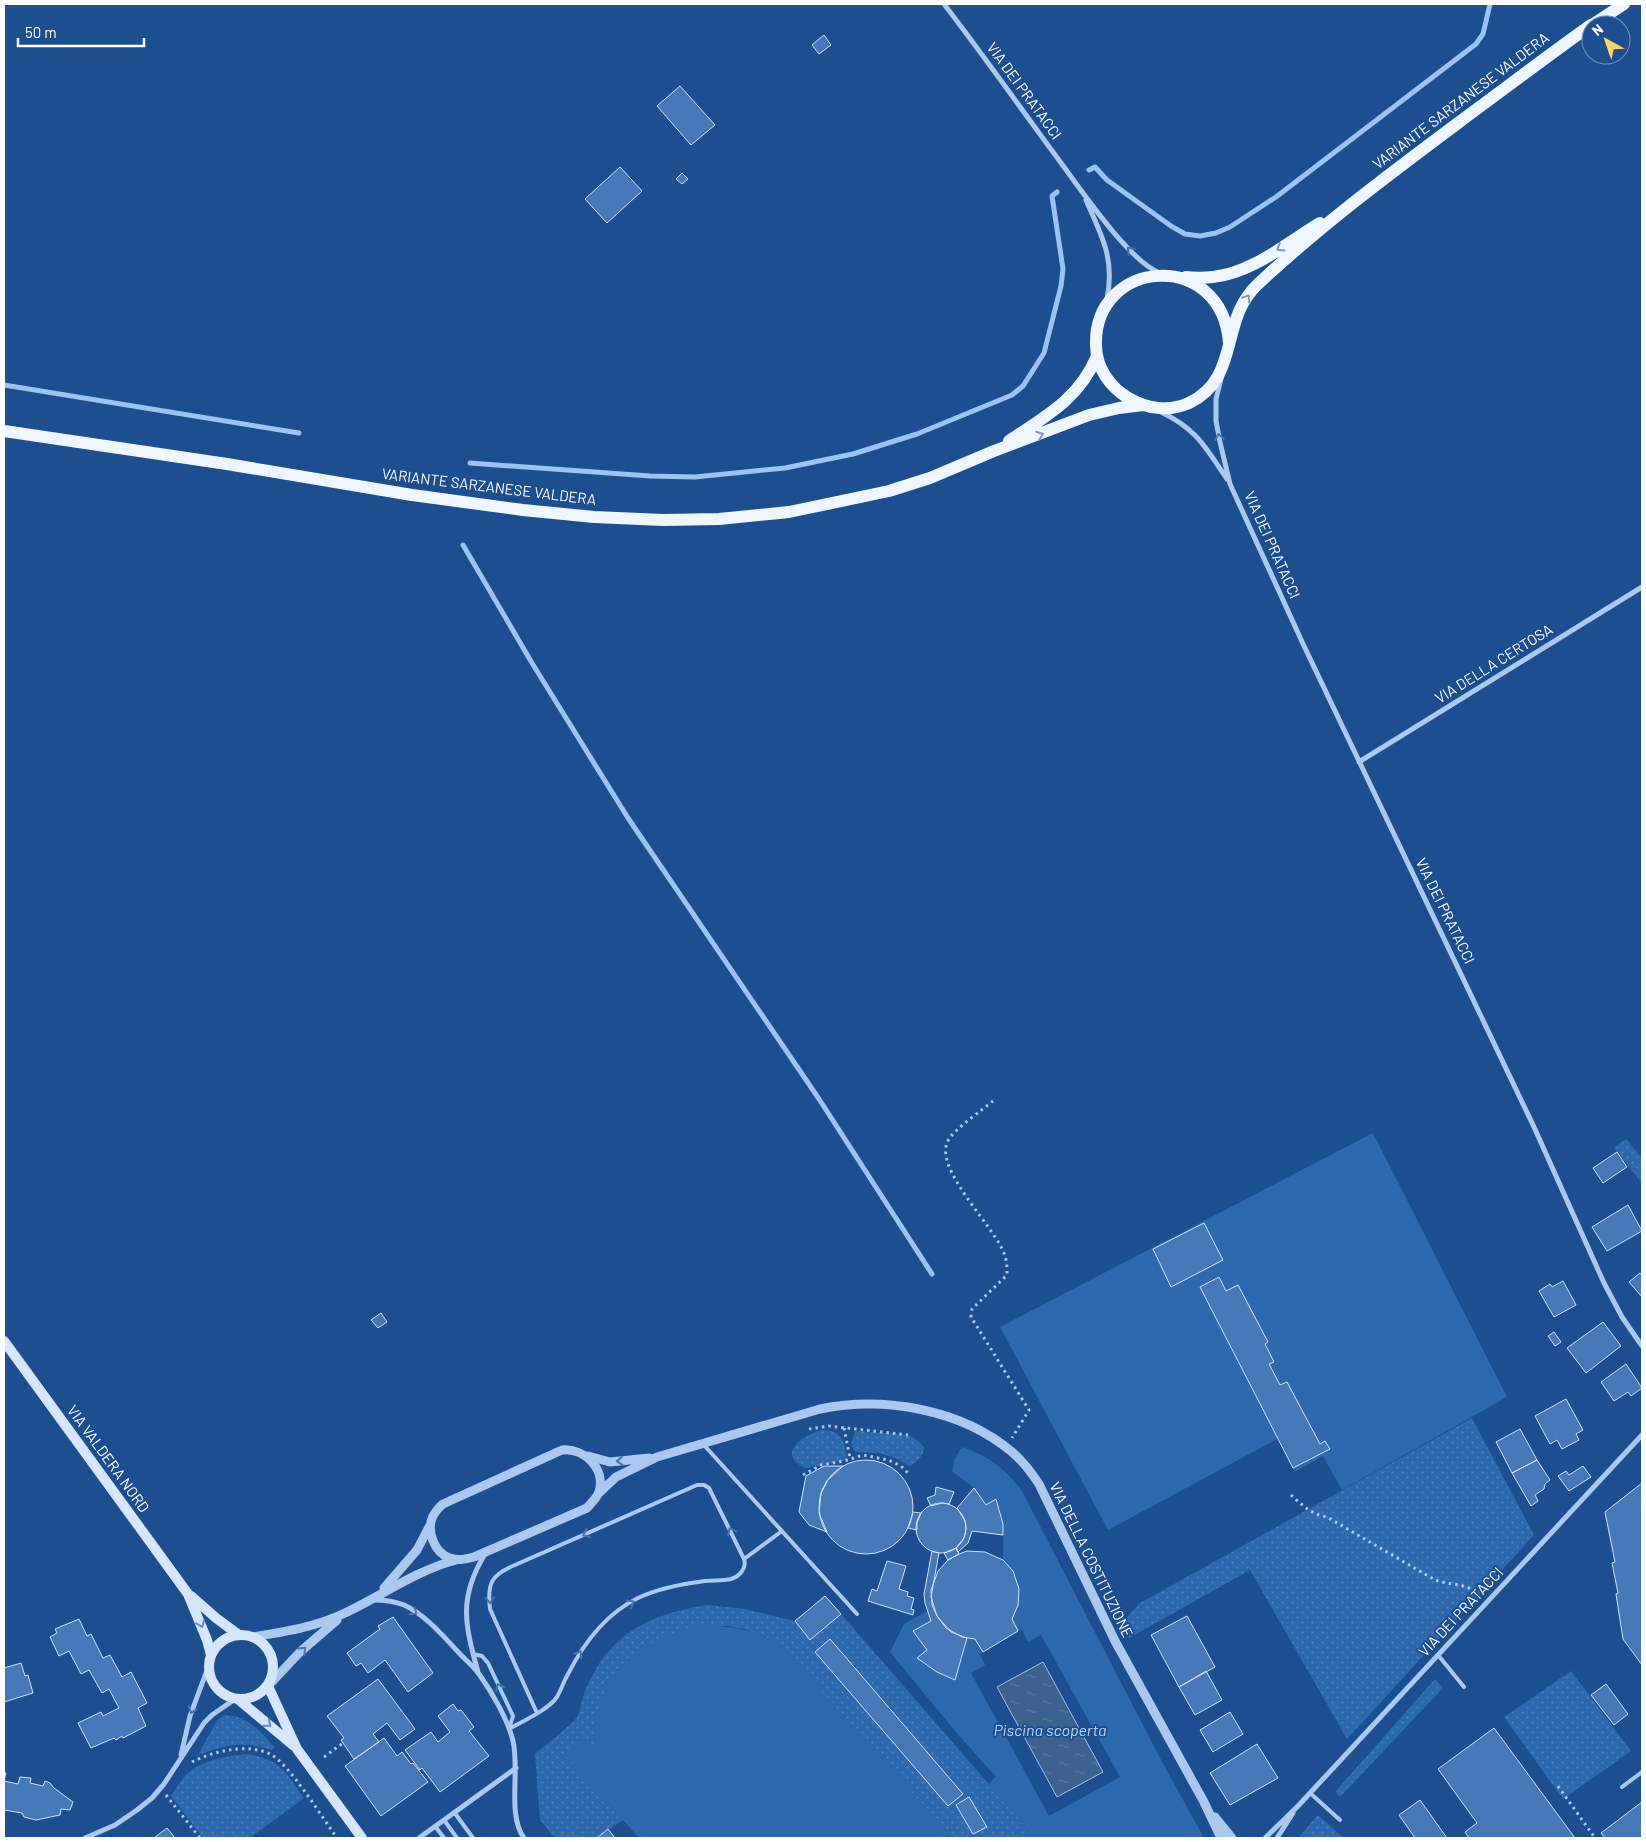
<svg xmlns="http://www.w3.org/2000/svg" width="1646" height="1842" font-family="Barlow,sans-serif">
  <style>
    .grass { fill: url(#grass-dots) }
    .green { fill: #2e69ad }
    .water { fill: url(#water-ripples); stroke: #9cc4f0 }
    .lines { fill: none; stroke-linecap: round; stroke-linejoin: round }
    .stream { stroke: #9cc4f0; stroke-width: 5 }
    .building { fill: #4478b7; stroke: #cfe3fa }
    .path { stroke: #a9c9ee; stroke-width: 3; stroke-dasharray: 2.5 4; stroke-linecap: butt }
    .service { stroke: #a9c9ee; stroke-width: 4 }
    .minor { stroke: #a9c9ee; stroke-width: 5 }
    .tertiary { stroke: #a9c9ee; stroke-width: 9 }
    .secondary { stroke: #d6e6fa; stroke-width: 10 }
    .primary { stroke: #f0f6ff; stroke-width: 12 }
    .oneway { stroke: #7b9ac1 }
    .oneway2 { stroke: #4674ac }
    .oneway3 { stroke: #668bba }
    .labels { text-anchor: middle; stroke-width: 4; stroke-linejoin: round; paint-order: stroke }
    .street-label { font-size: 15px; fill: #fff; stroke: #1b4f8f }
    .water-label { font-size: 16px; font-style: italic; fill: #b5d3f5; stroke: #1b4f8f }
  </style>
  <defs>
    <pattern id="grass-dots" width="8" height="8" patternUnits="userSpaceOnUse" patternTransform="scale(1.25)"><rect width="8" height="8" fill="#2e69ad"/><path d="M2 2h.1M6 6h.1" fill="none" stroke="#4d80b9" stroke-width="1.8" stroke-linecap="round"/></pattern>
    <pattern id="water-ripples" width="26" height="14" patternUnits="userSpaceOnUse" patternTransform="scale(1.25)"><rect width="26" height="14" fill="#3c6290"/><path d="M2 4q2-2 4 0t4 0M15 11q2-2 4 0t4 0" fill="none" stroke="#597aa1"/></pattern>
  </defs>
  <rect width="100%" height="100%" fill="#1b4f8f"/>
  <path class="grass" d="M1626,1139L1642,1158V1183L1614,1148Z
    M1472,1418L1534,1535L1347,1739L1250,1570L1129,1638L1125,1630L1123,1622L1140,1603Z
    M822,1430C842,1431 843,1439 847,1456L844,1461L805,1468C775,1454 803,1435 822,1430Z
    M855,1431L908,1435C915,1438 919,1441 924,1447C924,1455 917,1463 909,1466L898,1459L879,1453L855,1452L851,1445Z
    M707,1605L745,1609L795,1621L810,1640L841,1614L1029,1830L1019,1838H950L945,1829L769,1639L743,1629L728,1626H696L621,1667L609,1686L601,1704L597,1743L598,1757L566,1754L623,1820L597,1838H555L540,1820L535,1754C543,1747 574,1723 578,1716C580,1712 580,1705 582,1701C584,1692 588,1684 592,1676C616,1629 657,1613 707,1605Z
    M1571,1671L1631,1751L1563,1799L1504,1717Z
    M1435,1679L1443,1688L1340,1797L1335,1792Z
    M225,1715C249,1716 260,1731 275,1748L272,1750C241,1741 228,1744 198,1755L217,1720Z
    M248,1754C282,1760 285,1772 304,1798L250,1838H203L171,1796C176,1789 181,1779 188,1773C205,1759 227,1756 248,1754Z
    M1318,1815L1344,1838H1298Z"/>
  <path class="green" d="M1373,1133L1507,1397L1342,1490L1323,1456L1295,1472L1277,1439L1108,1530L1000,1327Z
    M962,1447C987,1455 1006,1469 1022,1491L1160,1758L1204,1838H1019L1029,1830L988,1784L996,1777L955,1731L890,1652L904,1624L927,1611L931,1621L913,1631L927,1650L917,1658L937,1672L955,1679L967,1638L975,1639L983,1652L980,1654L985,1665L971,1673L1049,1816L1120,1777L1041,1635L1028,1642L1022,1630L1018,1631L1012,1619C1023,1599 1020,1576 1003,1560V1524L997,1499L986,1505L974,1488L952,1471L954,1460Z
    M696,1626C730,1625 756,1629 784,1649L945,1829L950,1838H639L565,1755L583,1740L598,1756C597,1743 595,1730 597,1717C606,1666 649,1637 696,1626Z"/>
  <path class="water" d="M1043,1662L1103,1772L1057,1797L997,1687Z"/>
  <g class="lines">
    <path class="stream" d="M1089,170L1095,167L1107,180L1171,226L1185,234L1200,236L1216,233L1230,227L1276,197L1476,44L1483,34L1490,4
      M4,385L299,433
      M470,463L650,476L695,477L785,468L853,454L917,434L1012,395L1023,386L1044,353L1061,286L1063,269L1052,196L1057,192
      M463,545L532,663L628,818L819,1099L932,1274"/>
  </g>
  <path class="building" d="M824,35L831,45L819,54L812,45Z
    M680,86L715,125L691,145L657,106Z
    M620,167L642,191L607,223L585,199Z
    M682,173L688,179L682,184L676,179Z
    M1617,1152L1627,1167L1603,1183L1593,1168Z
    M1628,1205L1642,1231L1607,1251L1592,1227Z
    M1204,1223L1223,1260L1171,1287L1153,1249Z
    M1640,1273L1642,1275V1297L1629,1282Z
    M1219,1277L1226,1291L1238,1285L1268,1342L1265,1344L1274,1362L1269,1364L1280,1385L1287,1382L1320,1444L1325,1441L1330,1449L1293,1468L1200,1287Z
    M1563,1281L1576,1305L1554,1317L1539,1291L1550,1284L1552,1287Z
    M381,1313L387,1322L378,1328L371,1320Z
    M1603,1322L1621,1346L1586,1373L1567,1348Z
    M1554,1332L1561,1342L1555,1346L1548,1336Z
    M1626,1364L1642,1388L1631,1396L1628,1392L1614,1401L1601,1382Z
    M1566,1399L1583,1430L1576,1434L1579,1440L1562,1449L1557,1440L1550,1444L1535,1416Z
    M1520,1429L1537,1460L1512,1473L1496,1442Z
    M819 1507a47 47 0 1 1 94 0a47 47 0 1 1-94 0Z
    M1537,1460L1550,1480L1545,1484L1544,1489L1535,1495L1538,1501L1531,1506L1512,1473Z
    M824,1466H843L828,1480L821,1493L819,1513L827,1532L809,1525L799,1512L806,1476Z
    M1583,1466L1591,1477L1569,1491L1558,1476L1566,1471L1569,1475Z
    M1642,1483V1665L1623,1639L1616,1594L1618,1593L1612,1563L1615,1562L1605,1512Z
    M936,1487L954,1492L949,1504L942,1503L931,1506L927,1498L935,1495Z
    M974,1488L986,1505L996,1499L1003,1524V1535L972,1531L968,1543L958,1552L956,1548L964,1538L966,1529L965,1521L957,1508Z
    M916 1528a25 25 0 1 1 50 0a25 25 0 1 1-50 0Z
    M913,1512L921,1513L917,1523V1530L908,1528Z
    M956,1548L959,1554L948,1560L944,1553Z
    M932,1551L939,1553L931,1597L937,1616L951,1632L967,1638L955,1680L937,1672L917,1658L927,1650L913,1631L931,1621L925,1603L924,1594Z
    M967,1551L985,1552L1003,1560L1013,1571L1019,1589L1018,1605L1012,1619L1018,1631L983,1652L975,1639L962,1637L946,1628L937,1616L932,1605L931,1590L938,1571L948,1560L959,1554Z
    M887,1561L906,1566L899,1589L908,1592L907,1596L914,1598L911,1609L914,1610L913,1615L868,1601L872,1589L877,1591Z
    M825,1596L841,1614L810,1640L795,1621Z
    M1187,1616L1215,1667L1179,1687L1151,1635Z
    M393,1617L433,1673L408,1692L385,1660L368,1673L361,1663L356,1666L347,1653L380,1629L378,1626Z
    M79,1619L87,1636L91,1634L103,1658L110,1655L122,1677L131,1672L147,1703L138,1708L146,1726L123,1738L122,1736L116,1740L114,1738L91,1748L78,1723L101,1712L103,1716L119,1708L109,1689L102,1693L89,1670L81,1674L69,1651L59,1656L50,1637L57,1633L55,1629Z
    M830,1639L963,1794L948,1806L815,1652Z
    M21,1663L25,1676L28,1675L33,1693L4,1702V1668Z
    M1206,1671L1222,1700L1195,1715L1179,1687Z
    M378,1679L415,1729L400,1740L387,1723L373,1734L379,1742L354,1759L341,1740L344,1738L327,1716Z
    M1606,1684L1628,1714L1614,1725L1591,1695Z
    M453,1704L458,1711L461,1710L474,1727L469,1731L489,1756L440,1792L422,1768L420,1770L405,1750L431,1732L438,1742L450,1732L438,1716Z
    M1230,1712L1243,1734L1213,1752L1200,1730Z
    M1494,1728L1575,1838H1469L1465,1832L1477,1823L1438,1769Z
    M384,1738L397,1756L402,1752L411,1764L413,1763L428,1782L381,1816L345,1766Z
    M1257,1744L1278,1778L1230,1805L1210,1773Z
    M4,1773H6L4,1781L18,1784L20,1777L31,1778L30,1783L43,1786L45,1781L50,1783L54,1788L73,1802L70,1810L61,1809L60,1815L36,1820L24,1817L22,1813L4,1810Z
    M969,1797L987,1827L973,1834L956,1805Z
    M1420,1800L1447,1838H1415L1399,1815Z
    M1642,1802V1838H1605L1601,1833Z
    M167,1828L175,1838H154Z
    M608,1829L615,1838H597Z"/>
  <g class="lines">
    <path class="path" d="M993,1101C982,1110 955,1129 949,1139C930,1167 997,1228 1005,1256C1007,1262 1007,1268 1007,1275L972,1309L971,1317L1029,1410L1012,1438
      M844,1428L850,1458
      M809,1429L829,1426L908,1435
      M803,1475L821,1465L844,1461L863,1455L888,1460L901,1466L909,1474
      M1291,1495C1302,1505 1311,1514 1327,1517L1435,1580L1446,1583L1460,1585L1484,1593
      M324,1757L343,1743
      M192,1762C214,1751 247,1743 270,1754C288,1762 324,1820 337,1838
      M1558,1786L1595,1838
      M166,1795L200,1838"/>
    <path class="service" d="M703,1444L857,1614
      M744,1559L782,1531
      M473,1654L482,1656L488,1663L513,1716L509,1729
      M1438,1655L1464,1687
      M509,1729C523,1721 548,1710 557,1697C561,1690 563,1683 567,1676C583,1644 605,1614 638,1598C659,1588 681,1584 705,1581C713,1580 723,1581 731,1579C740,1576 747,1568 744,1559L709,1488L704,1485H697L515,1565C491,1575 487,1583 490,1609L537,1713
      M1622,1787L1642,1772
      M1310,1793L1340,1820
      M454,1812L473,1838
      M444,1820L457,1838
      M435,1826L444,1838"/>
    <path class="minor" d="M944,4C980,51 1015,100 1050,148C1073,178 1127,261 1160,273
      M1086,200C1102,237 1115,258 1107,299
      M1221,379L1216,399V421L1220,442L1230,484L1304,646L1534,1127L1604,1283L1622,1317L1642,1346
      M1161,412C1198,430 1205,447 1227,479
      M1359,762L1642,587
      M374,1600C384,1600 394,1601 404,1605C426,1615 444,1637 461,1655C467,1661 474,1667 479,1674C492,1692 508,1720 513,1741C520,1770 507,1815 524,1838
      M478,1672C465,1625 458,1598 485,1554
      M181,1755L190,1716L209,1665
      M85,1838L115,1825L137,1810L152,1798L164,1784L204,1723L212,1715L235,1699
      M419,1838L516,1768
      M1265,1838L1298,1806L1642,1435
      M1277,1838L1293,1813"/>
    <path class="tertiary" d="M562,1450C584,1448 606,1468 599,1492C597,1498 591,1503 587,1508L474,1557C466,1559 458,1561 450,1558C434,1553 426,1530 433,1516C436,1511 439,1507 443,1504Z
      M588,1456L610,1462L649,1458
      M599,1493L616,1477L657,1457L820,1409C884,1396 961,1409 1012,1452C1023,1461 1031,1472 1039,1484L1115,1641L1204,1802L1221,1838
      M384,1588L417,1550L429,1527
      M252,1637C284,1632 316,1627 345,1613C383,1595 415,1571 456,1560
      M269,1685L300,1652L337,1620
      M1215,1817L1232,1838"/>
    <path class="secondary" d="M4,1341L188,1594L207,1640L211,1655
      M191,1596L216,1618L239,1635
      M209 1667a32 32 0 1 1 64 0a32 32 0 1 1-64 0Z
      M268,1686L297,1749L362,1838
      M239,1700L294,1746"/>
    <path class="primary" d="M1592,25L1624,4
      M1186,277C1195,278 1204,278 1213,277C1252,273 1287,243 1320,223
      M1229,343C1222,248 1093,258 1096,346C1097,390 1149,421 1189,403C1241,378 1219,321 1257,285C1322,224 1395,170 1466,117C1508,86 1549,55 1591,25
      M4,431L227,464L412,495L523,510L594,517L663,520L719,519L789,512L889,491L930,478L994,451L1089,415L1119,408L1143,405
      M1009,441C1046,416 1079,399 1097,356"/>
  </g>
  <defs><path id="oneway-chevron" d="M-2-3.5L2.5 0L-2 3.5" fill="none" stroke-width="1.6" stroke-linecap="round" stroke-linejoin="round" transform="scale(1.25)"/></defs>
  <g class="oneway">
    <use href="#oneway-chevron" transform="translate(1280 248) rotate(148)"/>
    <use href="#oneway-chevron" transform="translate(1247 298) rotate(-56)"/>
    <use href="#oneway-chevron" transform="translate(1040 435) rotate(-20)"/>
  </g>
  <g class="oneway2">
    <use href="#oneway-chevron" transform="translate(1130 250) rotate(-134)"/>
    <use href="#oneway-chevron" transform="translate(1219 437) rotate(-100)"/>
    <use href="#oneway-chevron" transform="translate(620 1461) rotate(176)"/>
    <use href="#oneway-chevron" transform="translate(731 1531) rotate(-116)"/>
    <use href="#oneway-chevron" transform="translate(586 1534) rotate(156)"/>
    <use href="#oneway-chevron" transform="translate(490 1600) rotate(85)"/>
    <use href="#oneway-chevron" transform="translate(631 1603) rotate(-30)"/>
    <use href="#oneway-chevron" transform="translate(414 1612) rotate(35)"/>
    <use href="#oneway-chevron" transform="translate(303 1650) rotate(-44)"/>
    <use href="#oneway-chevron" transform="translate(579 1654) rotate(-58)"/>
    <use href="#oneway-chevron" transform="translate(499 1687) rotate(-115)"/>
    <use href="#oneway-chevron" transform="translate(192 1710) rotate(109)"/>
  </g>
  <g class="oneway3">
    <use href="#oneway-chevron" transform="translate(201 1624) rotate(69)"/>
    <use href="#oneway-chevron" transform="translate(268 1724) rotate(40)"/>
  </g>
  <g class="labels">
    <g class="street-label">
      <text transform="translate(1024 91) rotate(54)" y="5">VIA DEI PRATACCI</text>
      <text transform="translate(1461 101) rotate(-37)" y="5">VARIANTE SARZANESE VALDERA</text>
      <text transform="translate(489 487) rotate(7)" y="5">VARIANTE SARZANESE VALDERA</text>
      <text transform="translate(1272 545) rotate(66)" y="5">VIA DEI PRATACCI</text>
      <text transform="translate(1494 664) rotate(-32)" y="5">VIA DELLA CERTOSA</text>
      <text transform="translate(1445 911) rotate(64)" y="5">VIA DEI PRATACCI</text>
      <text transform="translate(108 1459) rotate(54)" y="5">VIA VALDERA NORD</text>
      <text transform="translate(1091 1560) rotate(64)" y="5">VIA DELLA COSTITUZIONE</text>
      <text transform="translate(1461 1612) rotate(-47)" y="5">VIA DEI PRATACCI</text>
    </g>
    <g class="water-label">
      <text x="1050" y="1736">Piscina scoperta</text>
    </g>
  </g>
  <rect width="1646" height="1842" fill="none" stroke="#ffffff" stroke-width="10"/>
  <g transform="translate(1606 40) rotate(320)"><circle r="24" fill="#1b4f8f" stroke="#7695bc"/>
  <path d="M0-4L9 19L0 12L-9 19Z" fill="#ffd166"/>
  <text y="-8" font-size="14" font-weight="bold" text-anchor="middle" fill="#ffffff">N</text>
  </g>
  <path d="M18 38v8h126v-8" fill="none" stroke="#ffffff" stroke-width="2.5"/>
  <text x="25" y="38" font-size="15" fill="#ffffff" stroke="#1b4f8f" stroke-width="4" paint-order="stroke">50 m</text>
</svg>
